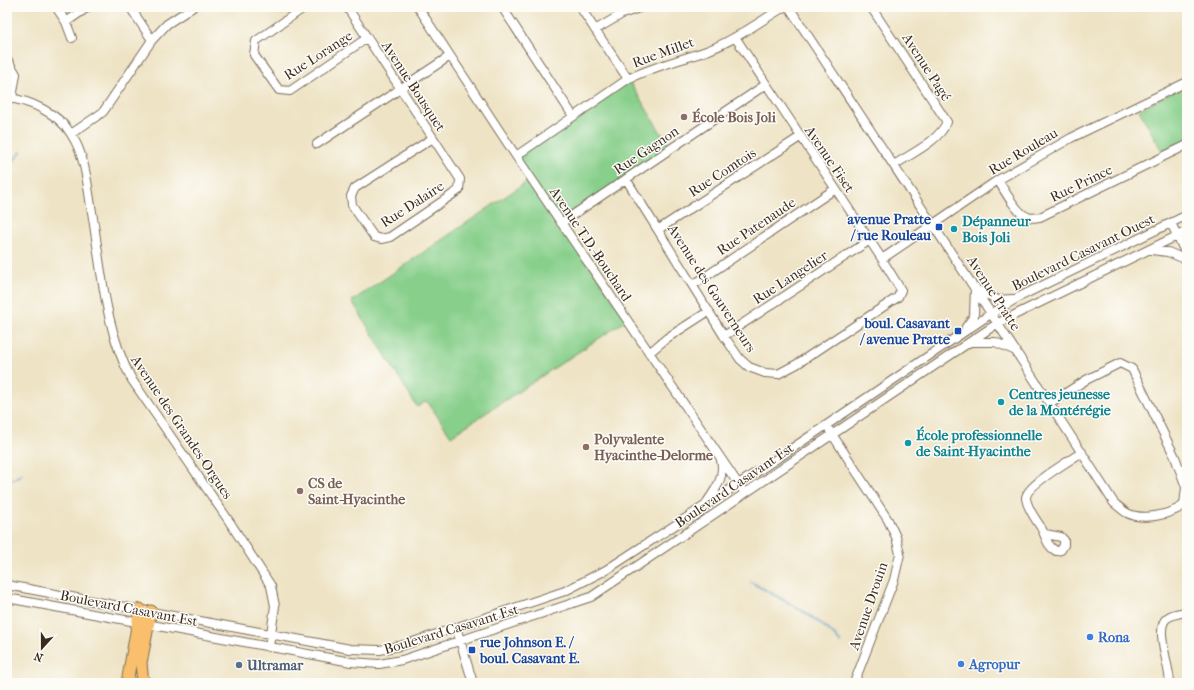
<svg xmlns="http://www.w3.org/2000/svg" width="1194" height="690" font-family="'IM FELL French Canon',serif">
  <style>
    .green { fill: #87cf8a; stroke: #617c54 }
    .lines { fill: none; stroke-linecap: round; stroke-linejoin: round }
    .stream { stroke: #619fd3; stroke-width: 1.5 }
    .minor-casing { stroke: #7a6b58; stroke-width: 10 }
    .highway-casing { stroke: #7a6b58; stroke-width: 13 }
    .minor { stroke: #fff; stroke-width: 8 }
    .highway { stroke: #f9bf6d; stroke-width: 11 }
    .education-dot { fill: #8d6e63; stroke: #fdfcf7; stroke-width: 1.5 }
    .transit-dot { fill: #1a4fb4; stroke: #fdfcf7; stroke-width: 1.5 }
    .culture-dot { fill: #0f9aa8; stroke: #fdfcf7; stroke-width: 1.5 }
    .shop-dot { fill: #3f7fe0; stroke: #fdfcf7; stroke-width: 1.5 }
    .service-dot { fill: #5c6f8a; stroke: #fdfcf7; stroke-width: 1.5 }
    .labels { text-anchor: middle; stroke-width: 3; stroke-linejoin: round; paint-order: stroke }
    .street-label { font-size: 14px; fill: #3b2a1e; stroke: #fdfcf7 }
    .education-label { font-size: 14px; font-weight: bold; fill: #785e54; stroke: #fdfcf7; text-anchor: start }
    .transit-label { font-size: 14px; font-weight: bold; fill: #164399; stroke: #fdfcf7; text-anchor: end }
    .culture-label { font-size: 14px; font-weight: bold; fill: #0d838f; stroke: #fdfcf7; text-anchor: start }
    .shop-label { font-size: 14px; font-weight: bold; fill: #366cbe; stroke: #fdfcf7; text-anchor: start }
    .service-label { font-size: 14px; font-weight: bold; fill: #4e5e75; stroke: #fdfcf7; text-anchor: start }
  </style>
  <rect width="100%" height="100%" fill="#fdfcf7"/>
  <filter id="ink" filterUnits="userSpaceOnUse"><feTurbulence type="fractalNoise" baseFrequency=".025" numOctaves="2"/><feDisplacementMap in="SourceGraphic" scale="8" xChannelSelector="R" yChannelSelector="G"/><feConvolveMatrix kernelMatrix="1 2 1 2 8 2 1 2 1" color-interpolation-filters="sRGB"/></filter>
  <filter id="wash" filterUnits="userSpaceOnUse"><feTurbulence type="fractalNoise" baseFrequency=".012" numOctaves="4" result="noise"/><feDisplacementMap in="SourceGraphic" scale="16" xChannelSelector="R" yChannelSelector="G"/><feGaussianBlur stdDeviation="0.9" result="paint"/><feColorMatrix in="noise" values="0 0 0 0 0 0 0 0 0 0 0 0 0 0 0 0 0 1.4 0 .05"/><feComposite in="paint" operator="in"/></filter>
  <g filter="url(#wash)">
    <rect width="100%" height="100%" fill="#eee3c5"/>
    <path class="green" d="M628,79L671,149L561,223L627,320L451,436L427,401L417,407L352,301L531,179L516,156Z
      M1180,88L1187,99V140L1162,151L1139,110Z"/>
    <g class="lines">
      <path class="stream" d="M7,168L21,152
        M7,483L22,474
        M751,582C780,599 821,617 841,643"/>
    </g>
  </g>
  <g filter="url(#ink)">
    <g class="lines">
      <g class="minor-casing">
        <path id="minor" d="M56,7L66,22L88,7
          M130,7L152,40
          M305,7L256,41L254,55L279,90L290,91L367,38
          M347,7L460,179L459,190L390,237L381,239L374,237L352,205L351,196L355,188L433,138
          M418,7L516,156L741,488
          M502,7L573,116
          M580,7L628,79
          M789,7C898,172 1007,336 1114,503C1118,506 1122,510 1127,513C1143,521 1170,515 1184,505L1186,487L1175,457L1132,369L1120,363L1086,380L1050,403
          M871,7L947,122C938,142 912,153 894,165
          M66,22L72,38
          M595,30L622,14L642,7
          M7,59L16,74L12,98
          M7,98C30,100 59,114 71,134C85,155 87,182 91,206C101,263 104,329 132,380L229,521L271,586L275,606L269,647
          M71,134L103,112L152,40L167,24L193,7
          M317,144L450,56
          M516,156L628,79C654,66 682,60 709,50C735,40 759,22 784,7
          M626,179L724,336L740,359L749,367L765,373L778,374L797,364L898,297L901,290L882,259L735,37
          M998,180C1004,190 1017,214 1028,217C1032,219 1036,217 1040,217L1187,145
          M561,223L765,85
          M1171,223L1187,256
          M659,229L800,137
          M1151,250L1168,252L1187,260
          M882,259L998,180L1071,138L1187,82
          M693,285L835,189
          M980,291L998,300L1012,299
          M966,327L974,316L975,287
          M724,336L870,240
          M972,342H995L1016,351
          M649,353L667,338L709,311
          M830,431L888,520L896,537L900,554L894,580L854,683
          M707,502C716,489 725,477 721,460
          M1045,534L1061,537L1064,540V545L1061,550L1056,551C1046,546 1046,535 1040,526C1035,518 1027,508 1026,498C1025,486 1071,460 1082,452
          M7,585L350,649L380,650L404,645L565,591L606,570L763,468L992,313L1019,297L1187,215
          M7,598L351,662L379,664L402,660L591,597L998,323L1187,231
          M456,627L473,683
          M1170,683C1170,668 1155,629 1166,619C1171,614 1180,613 1187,612"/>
      </g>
      <g class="highway-casing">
        <path id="highway" d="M127,683L140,609
          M143,683L141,663L151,611"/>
      </g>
      <use href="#minor" class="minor"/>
      <use href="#highway" class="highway"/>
    </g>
  </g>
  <g class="education-dot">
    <circle cx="684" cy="117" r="4"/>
    <circle cx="586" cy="447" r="4"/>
    <circle cx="300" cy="491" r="4"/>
  </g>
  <g class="transit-dot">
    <rect x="935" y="223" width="8" height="8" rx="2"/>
    <rect x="954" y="327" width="8" height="8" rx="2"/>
    <rect x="468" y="646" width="8" height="8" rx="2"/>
  </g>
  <g class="culture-dot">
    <circle cx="954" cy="229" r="4"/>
    <circle cx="1001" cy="402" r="4"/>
    <circle cx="908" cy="443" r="4"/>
  </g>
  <g class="shop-dot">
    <circle cx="1090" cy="637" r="4"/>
    <circle cx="961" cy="664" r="4"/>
  </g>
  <circle class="service-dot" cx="239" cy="665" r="4"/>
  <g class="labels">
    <g class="street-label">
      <text transform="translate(663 52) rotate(-20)" y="5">Rue Millet</text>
      <text transform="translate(318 55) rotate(-33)" y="5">Rue Lorange</text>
      <text transform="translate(927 67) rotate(57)" y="5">Avenue Pagé</text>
      <text transform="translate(414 86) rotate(57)" y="5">Avenue Bousquet</text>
      <text transform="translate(646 150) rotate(-34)" y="5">Rue Gagnon</text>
      <text transform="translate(1023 151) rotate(-31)" y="5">Rue Rouleau</text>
      <text transform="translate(830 159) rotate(56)" y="5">Avenue Fiset</text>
      <text transform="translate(722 172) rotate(-33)" y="5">Rue Comtois</text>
      <text transform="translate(1081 183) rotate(-26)" y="5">Rue Prince</text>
      <text transform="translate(412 204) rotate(-33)" y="5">Rue Dalaire</text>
      <text transform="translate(756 226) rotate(-34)" y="5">Rue Patenaude</text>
      <text transform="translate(591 244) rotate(56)" y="5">Avenue T.D.-Bouchard</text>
      <text transform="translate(1083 252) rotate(-26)" y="5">Boulevard Casavant Ouest</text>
      <text transform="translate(790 277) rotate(-33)" y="5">Rue Langelier</text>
      <text transform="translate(712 288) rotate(57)" y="5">Avenue des Gouverneurs</text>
      <text transform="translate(994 293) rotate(57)" y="5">Avenue Pratte</text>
      <text transform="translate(182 427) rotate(56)" y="5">Avenue des Grandes-Orgues</text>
      <text transform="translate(734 485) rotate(-34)" y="5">Boulevard Casavant Est</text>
      <text transform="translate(868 606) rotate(-71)" y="5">Avenue Drouin</text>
      <text transform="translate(129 608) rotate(11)" y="5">Boulevard Casavant Est</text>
      <text transform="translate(451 629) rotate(-17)" y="5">Boulevard Casavant Est</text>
    </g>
    <g class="education-label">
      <text x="692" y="122">École Bois Joli</text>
      <text x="594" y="444">Polyvalente<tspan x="594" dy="16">Hyacinthe-Delorme</tspan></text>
      <text x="308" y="488">CS de<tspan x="308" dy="16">Saint-Hyacinthe</tspan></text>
    </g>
    <g class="transit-label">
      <text x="931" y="224">avenue Pratte<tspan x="931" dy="16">/ rue Rouleau</tspan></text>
      <text x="950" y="328">boul. Casavant<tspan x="950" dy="16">/ avenue Pratte</tspan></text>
      <text x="480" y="647" text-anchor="start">rue Johnson E. /<tspan x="480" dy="16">boul. Casavant E.</tspan></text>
    </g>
    <g class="culture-label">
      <text x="962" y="226">Dépanneur<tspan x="962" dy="16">Bois Joli</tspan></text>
      <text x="1009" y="399">Centres jeunesse<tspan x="1009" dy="16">de la Montérégie</tspan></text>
      <text x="916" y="440">École professionnelle<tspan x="916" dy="16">de Saint-Hyacinthe</tspan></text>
    </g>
    <g class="shop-label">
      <text x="1098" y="642">Rona</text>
      <text x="969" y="669">Agropur</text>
    </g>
    <g class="service-label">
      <text x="247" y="670">Ultramar</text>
    </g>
  </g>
  <rect width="1194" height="690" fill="none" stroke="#fdfcf7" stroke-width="24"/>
  <g transform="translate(42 648) rotate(201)" stroke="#fdfcf7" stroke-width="3" paint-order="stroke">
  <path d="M0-3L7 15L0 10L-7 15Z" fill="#3b2a1e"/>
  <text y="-6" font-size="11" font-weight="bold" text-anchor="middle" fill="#3b2a1e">N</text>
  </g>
</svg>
